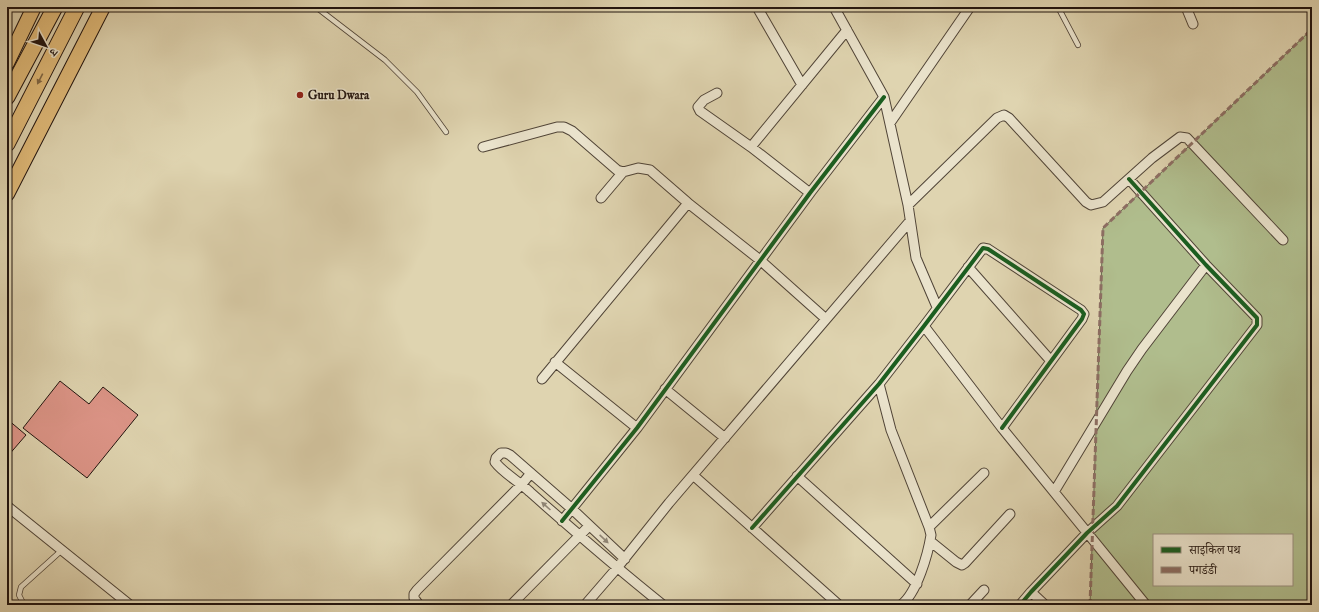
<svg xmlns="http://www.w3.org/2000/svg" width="1319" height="612" font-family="'IM FELL English','Noto Serif Devanagari',serif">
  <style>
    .green { fill: #b0bd8d; stroke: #68684e; fill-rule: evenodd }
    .building { fill: #dd9588; stroke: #21140f }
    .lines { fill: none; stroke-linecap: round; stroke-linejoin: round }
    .service-casing { stroke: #504437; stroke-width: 6 }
    .minor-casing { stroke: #504437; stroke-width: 11 }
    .primary-casing { stroke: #21140f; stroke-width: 16 }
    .trunk-casing { stroke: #21140f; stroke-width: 17 }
    .service { stroke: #eae3cc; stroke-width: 4.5 }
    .minor { stroke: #eae3cc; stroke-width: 9 }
    .primary { stroke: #e0ba78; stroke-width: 14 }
    .trunk { stroke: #e0ba78; stroke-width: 15 }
    .quiet { stroke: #8d6e63; stroke-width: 3; stroke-dasharray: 6 3; stroke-linecap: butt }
    .cycleway-casing { stroke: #eae3cc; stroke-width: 6 }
    .cycleway { stroke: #1b5e20; stroke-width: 4 }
    .oneway { fill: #806744 }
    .oneway2 { fill: #908677 }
    .poi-dot { fill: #8f2418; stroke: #eae3cc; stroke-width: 1.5 }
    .labels { text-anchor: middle; stroke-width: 3; stroke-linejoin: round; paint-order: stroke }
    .poi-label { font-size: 12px; font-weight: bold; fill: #21140f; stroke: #eae3cc; text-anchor: start }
  </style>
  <rect width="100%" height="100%" fill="#dfd4b0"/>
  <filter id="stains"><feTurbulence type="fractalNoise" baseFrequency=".005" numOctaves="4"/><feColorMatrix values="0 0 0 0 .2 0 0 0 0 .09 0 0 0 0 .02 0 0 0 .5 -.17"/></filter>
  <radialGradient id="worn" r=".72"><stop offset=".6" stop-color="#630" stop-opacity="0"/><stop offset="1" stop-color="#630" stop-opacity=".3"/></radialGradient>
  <path class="green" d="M1312,29V605H1090L1103,228ZM1154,535H1292V585H1154Z"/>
  <path class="building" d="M60,381L89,404L103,387L138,415L87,478L23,428Z
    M7,419L26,435L7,457Z"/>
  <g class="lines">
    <g class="service-casing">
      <path id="service" d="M316,7L385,60L417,92L446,132
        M1058,7L1078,45
        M24,605L19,595L21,587L62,550"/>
    </g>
    <g class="minor-casing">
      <path id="minor" d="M757,7L802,85
        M834,7L884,97L908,205L916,258L937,307
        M1186,7L1193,24
        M717,93L704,100L698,107L700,111L751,147L810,193
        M890,123L970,7
        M483,147L557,127H564L572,131L617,170L623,172
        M751,147L847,30
        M601,198L623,172L638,168L650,170L688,203L760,260L826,319
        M908,205L997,118L1004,115L1009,118L1086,202L1091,205L1103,202L1152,158L1180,137L1187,138L1283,240
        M968,267L1051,361
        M924,326L1002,428L1146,605
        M555,362L637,428
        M542,379L688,203
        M879,384L891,430L929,527L931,535C928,554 917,593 901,605
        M665,389L725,438
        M693,475L839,605
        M797,476L917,584
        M1054,492L1127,371L1142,349L1206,265
        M7,506L130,605
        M562,521L637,428L810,193L884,97
        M929,527L984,473
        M752,528L879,384L924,326L983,248L988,249L1081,310L1084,314L1082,319L1002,428
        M930,541L956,562L962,565L965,563L1010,514
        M625,559L572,509L510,455L506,453H501L496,458L495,462C503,473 520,482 530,492C574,531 618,569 663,605
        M1031,592L1045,605
        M419,605L414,598V594L417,590L522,484L531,473
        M511,605L589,526
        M585,605L617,568L669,503L910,221
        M970,605L984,590
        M1020,605L1031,592L1087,533L1117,506L1257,325V318L1206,265L1129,179"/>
    </g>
    <g class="primary-casing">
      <path id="primary" d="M7,63L34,7
        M7,194L103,7"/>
    </g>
    <g class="trunk-casing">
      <path id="trunk" d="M7,97L55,7
        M7,144L77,7"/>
    </g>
    <use href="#service" class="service"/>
    <use href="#minor" class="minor"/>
    <use href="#primary" class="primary"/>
    <use href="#trunk" class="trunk"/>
    <path class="quiet" d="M1090,605L1103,228L1312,29"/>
    <g class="cycleway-casing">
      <path id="cycleway" d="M562,521L637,428L810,193L884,97
        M752,528L879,384L924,326L983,248L988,249L1081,310L1084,314L1082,319L1002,428
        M1020,605L1031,592L1087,533L1117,506L1257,325V318L1206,265L1129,179"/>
    </g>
    <use href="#cycleway" class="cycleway"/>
  </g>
  <defs><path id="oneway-solid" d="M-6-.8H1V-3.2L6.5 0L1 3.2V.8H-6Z"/></defs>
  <use class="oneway" href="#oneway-solid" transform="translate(40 79) rotate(117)"/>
  <g class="oneway2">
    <use href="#oneway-solid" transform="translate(546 506) rotate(-138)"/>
    <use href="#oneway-solid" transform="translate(604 539) rotate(43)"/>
  </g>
  <circle class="poi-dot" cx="300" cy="95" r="4"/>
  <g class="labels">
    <g class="poi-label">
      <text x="308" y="99">Guru Dwara</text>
    </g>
  </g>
  <rect width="1319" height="612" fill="none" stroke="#dfd4b0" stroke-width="24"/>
  <rect x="8" y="8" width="1303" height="596" fill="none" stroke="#21140f" stroke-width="2"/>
  <rect x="12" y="12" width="1295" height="588" fill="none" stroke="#21140f"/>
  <rect x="1153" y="534" width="140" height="52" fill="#eae3cc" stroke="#9a9080"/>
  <rect x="1161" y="547" width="20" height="6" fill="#1b5e20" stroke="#9a9080"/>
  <text x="1189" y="554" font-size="12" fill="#21140f">साइकिल पथ</text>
  <rect x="1161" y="567" width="20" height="6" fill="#8d6e63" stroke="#9a9080"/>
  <text x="1189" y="574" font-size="12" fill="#21140f">पगडंडी</text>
  <g transform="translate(46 46) rotate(130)" stroke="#eae3cc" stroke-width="3" paint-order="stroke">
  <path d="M0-3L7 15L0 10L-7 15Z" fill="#21140f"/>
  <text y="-6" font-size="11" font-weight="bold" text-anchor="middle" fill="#21140f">उ</text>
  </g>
  <rect width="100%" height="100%" filter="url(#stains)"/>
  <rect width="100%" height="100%" fill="url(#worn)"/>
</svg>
